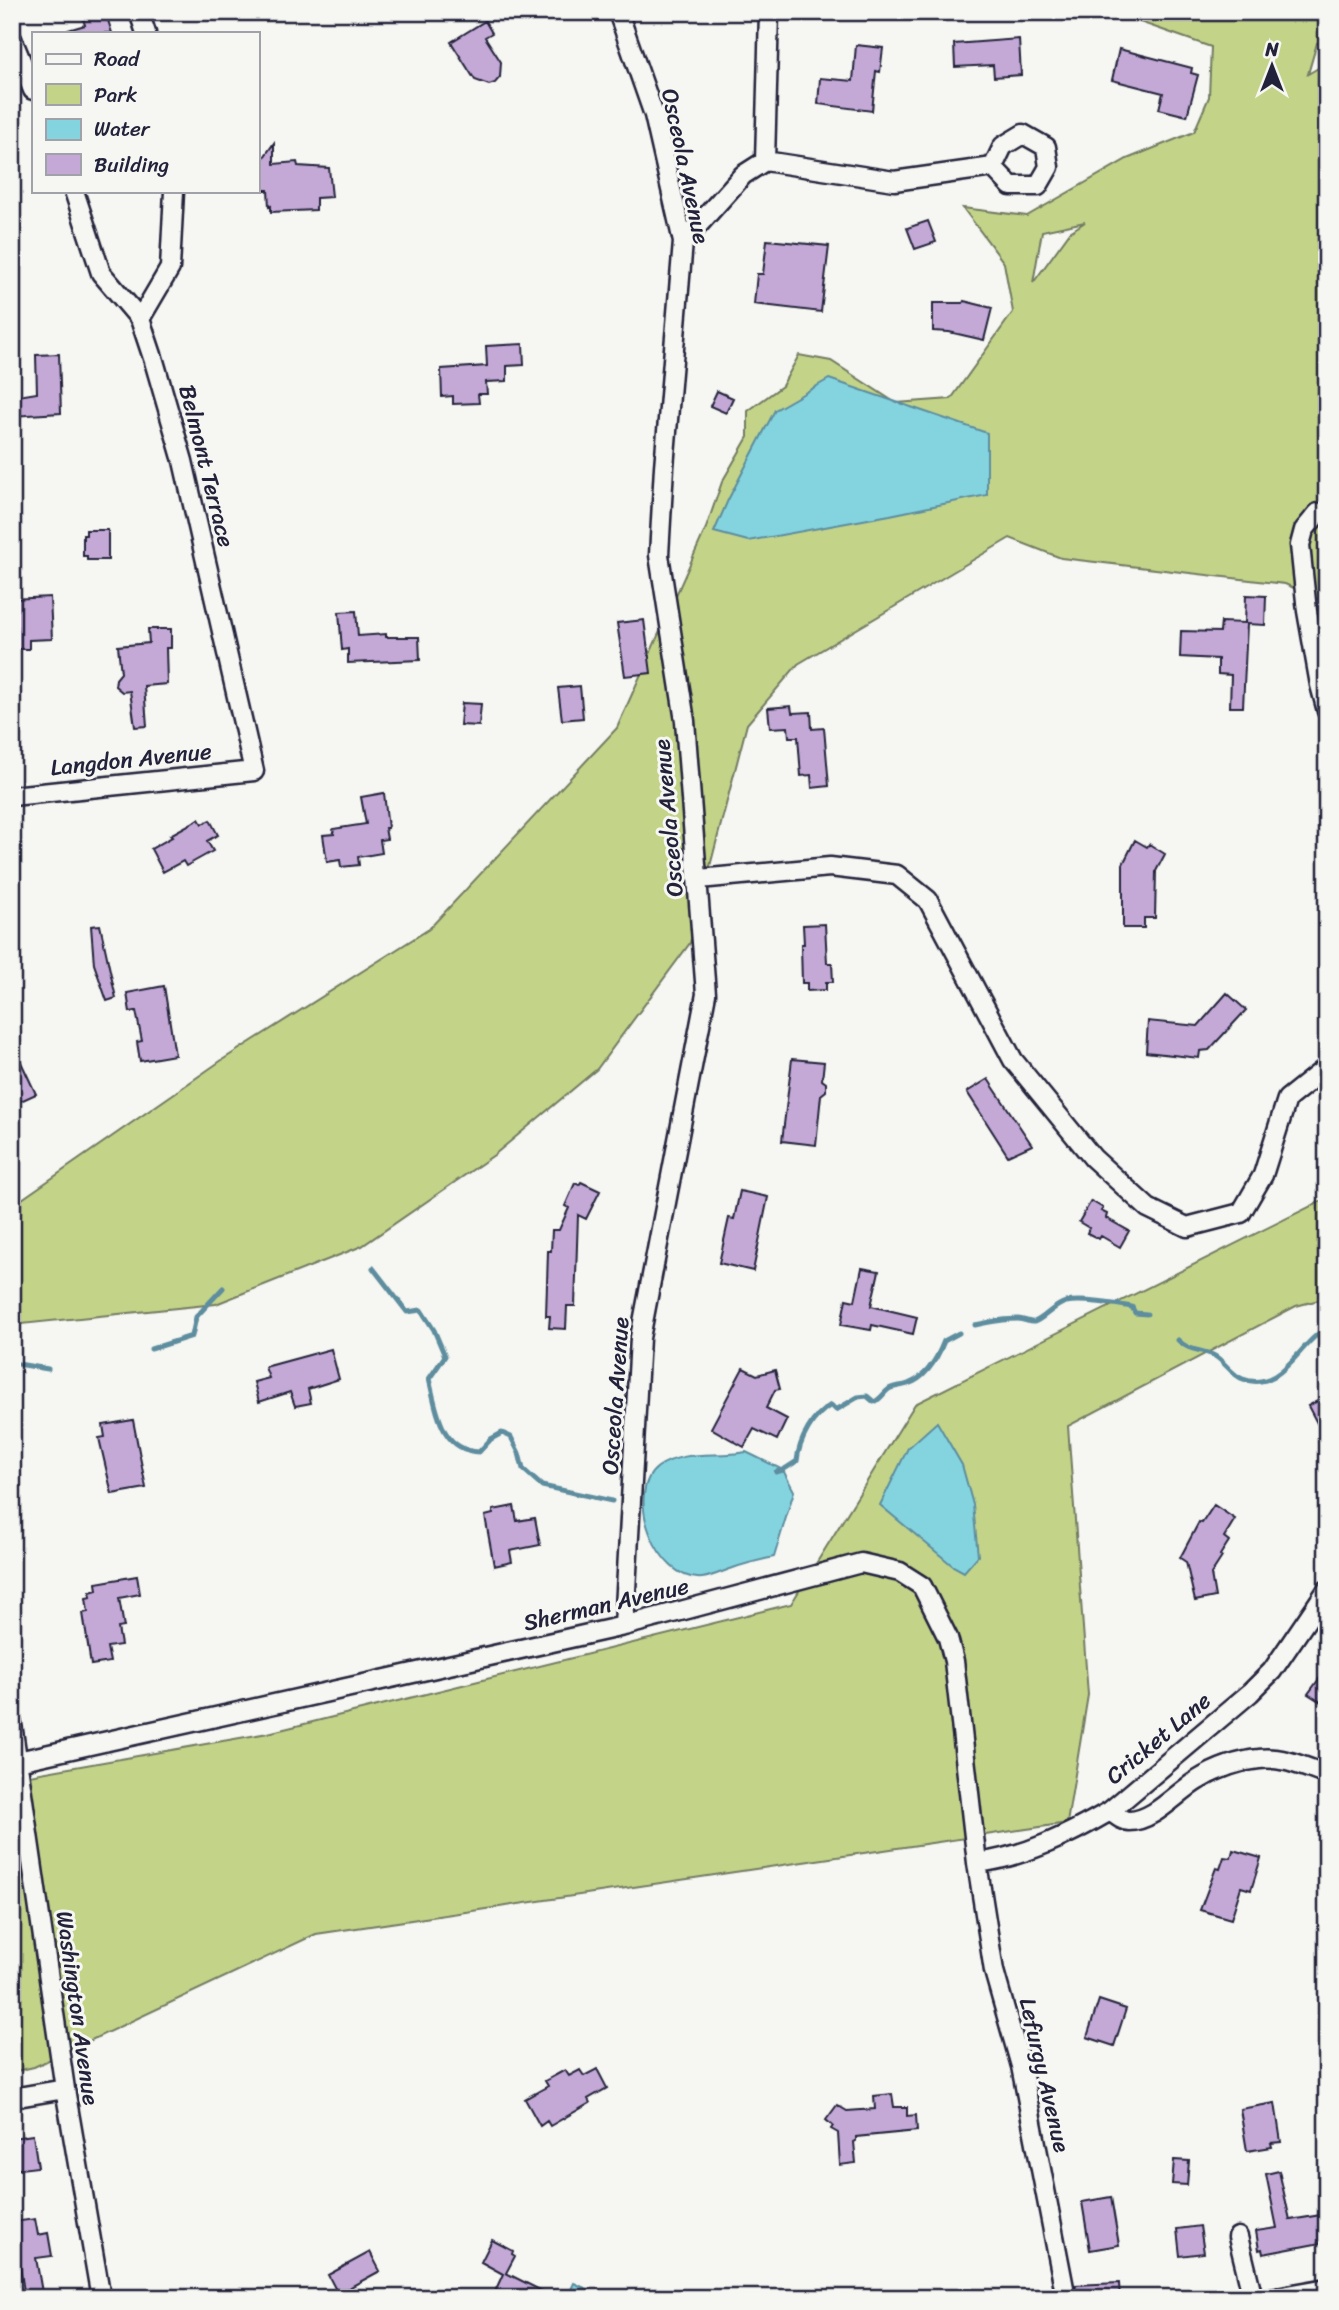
<svg xmlns="http://www.w3.org/2000/svg" width="1339" height="2310" font-family="Sriracha,sans-serif">
  <style>
    .green { fill: #c3d489; stroke: #727b62; stroke-width: 2; fill-rule: evenodd }
    .water { fill: #84d4e0; stroke: #5d8d9e; stroke-width: 2 }
    .lines { fill: none; stroke-linecap: round; stroke-linejoin: round }
    .stream { stroke: #5d8d9e; stroke-width: 5 }
    .building { fill: #c4a9d7; stroke: #22223b; stroke-width: 2 }
    .minor-casing { stroke: #22223b; stroke-width: 23 }
    .minor { stroke: #f6f6f2; stroke-width: 18 }
    .labels { text-anchor: middle; stroke-width: 6; stroke-linejoin: round; paint-order: stroke }
    .street-label { font-size: 23px; fill: #22223b; stroke: #f6f6f2 }
  </style>
  <rect width="100%" height="100%" fill="#f6f6f2"/>
  <filter id="ink" filterUnits="userSpaceOnUse"><feTurbulence type="fractalNoise" baseFrequency=".0143" numOctaves="2"/><feDisplacementMap in="SourceGraphic" scale="14" xChannelSelector="R" yChannelSelector="G"/><feConvolveMatrix kernelMatrix="1 2 1 2 8 2 1 2 1" color-interpolation-filters="sRGB"/></filter>
  <g filter="url(#ink)">
    <path class="green" d="M1093,12H1327V43H1317L1308,74L1327,63V603L1285,584L1061,558L1010,538L798,664L747,724L690,943L597,1069L494,1155L362,1246L216,1304L12,1325V1206L222,1060L429,929L617,728L706,528L722,482L748,437V411L782,386L799,355L831,361L896,403L951,399L1013,312L1004,263L963,208L1027,216L1127,159L1194,132L1209,97L1211,47L1120,15ZM1085,222L1070,232L1033,283L1042,231Z
      M1327,1198V1298L1296,1306L1068,1426L1088,1695L1067,1823L316,1934L34,2067L12,2072V1778L268,1733L791,1604L915,1404Z"/>
    <path class="water" d="M829,379L987,433V495L890,515L748,541L714,532L728,500L775,410Z
      M937,1422L962,1465L973,1505L978,1556L964,1572L953,1566L880,1505L908,1448Z
      M746,1452L783,1470L794,1491L774,1557C760,1560 746,1563 733,1568C723,1571 712,1577 702,1578C657,1582 623,1493 658,1467C684,1449 717,1458 746,1452Z
      M574,2283L604,2297V2298H567Z"/>
    <g class="lines">
      <path class="stream" d="M373,1268L407,1312L421,1310L434,1330L445,1356L429,1379C437,1410 440,1450 479,1452L491,1439L502,1433L511,1437L519,1453L523,1469L542,1486L612,1501
        M975,1325C989,1322 1004,1319 1018,1319C1024,1319 1029,1323 1034,1322C1042,1320 1054,1305 1066,1302C1082,1299 1116,1304 1132,1307L1135,1313L1147,1314
        M1178,1340C1188,1351 1200,1349 1213,1355C1224,1360 1231,1375 1243,1379C1282,1393 1298,1343 1327,1328
        M151,1349L192,1336L196,1317L223,1288
        M12,1363L48,1369
        M776,1472L783,1470L797,1461C799,1440 813,1415 831,1405L836,1410L858,1397L867,1396L874,1402C882,1399 884,1391 891,1388C896,1386 903,1386 908,1384C926,1378 937,1359 944,1341L959,1333"/>
    </g>
    <path class="building" d="M81,12H101L103,19L107,17L112,33H68V30L85,25Z
      M485,21L492,33L485,37L501,62L500,77L495,83L489,85L475,80L451,42Z
      M1019,39L1021,75L994,77L993,65L955,67L954,44Z
      M856,45L883,48L880,72L876,71L872,111L818,104L820,78L853,81Z
      M1119,49L1192,68L1191,73L1198,75L1187,116L1159,109L1163,93L1112,80Z
      M274,143V164L297,162L298,166L329,168L332,197L316,198V210L271,212V206L269,207L268,190H257V167Z
      M928,221L936,242L915,249L907,228Z
      M767,240L829,246L821,312L754,304L757,274H763Z
      M964,301L992,308L984,340L949,332L933,331V303H963Z
      M523,344L524,365L507,366V381L486,382L487,394H478L479,403L453,404V396L442,397L441,369L487,366L486,346Z
      M59,354L61,413L12,416V397L37,393L36,355Z
      M717,391L733,398L726,413L710,406Z
      M86,530H108V560H87V556H83V535H86Z
      M1246,595L1266,596L1265,625L1247,624L1243,707H1230L1231,675L1218,674V659L1180,657L1181,631L1220,632L1221,622L1245,623Z
      M50,597L52,639L29,640V649H14L12,599Z
      M356,611L358,636L386,634V637H419L420,660L348,663V649L342,650L339,612Z
      M644,620L651,673L625,676L617,623Z
      M148,629H171V648H166L167,684L144,686L147,726L135,727L130,691L122,692L115,686L116,679L121,673L118,646L149,643Z
      M580,686L583,718L562,720L558,688Z
      M462,703L481,704L479,726L460,725Z
      M791,706L792,713L811,712L812,729L824,728L829,786L812,788L811,775L801,776L798,737H789L788,727L770,728L768,708Z
      M384,793L388,828H385L387,839L380,840L382,853L358,857L359,865L341,867L340,860L327,862L323,835L334,834L333,829L366,824L361,797Z
      M199,819L202,824L210,820L218,835L207,841L213,851L186,866L183,861L163,872L151,849L172,837L170,835Z
      M1135,840L1147,847L1149,844L1165,854L1156,871L1155,918H1144V928H1123V864Z
      M825,924L827,963H832L833,982H826V990L807,991V983H802L801,944H804L803,925Z
      M100,925L116,998L107,1001L94,964L91,926Z
      M164,986L175,1055L140,1061L137,1042L142,1041L136,1011L130,1012L127,993Z
      M1227,993L1246,1010L1209,1050L1200,1051L1199,1058L1146,1052L1148,1021L1198,1026Z
      M12,1043L36,1094L12,1105Z
      M792,1059L824,1062L822,1080L826,1083V1091L821,1095L816,1145L782,1141Z
      M988,1079L1032,1145L1008,1156L967,1092Z
      M581,1182L600,1191L586,1219L578,1215L575,1306H567L566,1329L549,1328L550,1316H546L548,1251H551L552,1230H559L569,1208L565,1206L575,1183L579,1185Z
      M740,1191L768,1197L753,1271L719,1263L729,1218L734,1219Z
      M1091,1201L1103,1208L1101,1211L1107,1214L1106,1218L1129,1231L1120,1247L1101,1236L1099,1239L1087,1233L1089,1228L1079,1222Z
      M862,1268L879,1271L871,1306L917,1317L913,1334L872,1325L871,1330L841,1325L846,1299L855,1301Z
      M331,1349L339,1379L308,1389L311,1403L295,1406L290,1392L259,1402L254,1382L269,1378L265,1367Z
      M743,1368L757,1375L775,1370L780,1389L775,1390L766,1408L787,1419L777,1440L754,1429L744,1447L711,1428Z
      M1327,1396V1442L1308,1406Z
      M133,1420L146,1488L112,1494L99,1438L105,1437L103,1425Z
      M1214,1505L1235,1519L1224,1537L1229,1541L1220,1555L1222,1557L1211,1574L1215,1597L1195,1601L1186,1562L1180,1558L1199,1522L1202,1523Z
      M514,1506L517,1521L535,1518L540,1545L510,1551L512,1562L494,1566L485,1516L493,1514V1510Z
      M137,1576L140,1594L119,1598L124,1627L118,1628L121,1645L107,1647L110,1662L91,1665L83,1613L88,1612L86,1598L91,1597L90,1592L97,1590L96,1583Z
      M1327,1668V1706L1308,1694Z
      M1233,1850L1261,1858L1251,1890L1241,1887L1231,1919L1200,1910L1216,1868L1220,1869L1224,1857L1231,1858Z
      M1099,2000L1126,2009L1114,2046L1087,2037Z
      M597,2069L607,2088L588,2099L590,2103L550,2126L547,2121L540,2126L525,2099L548,2086L545,2081L565,2070L569,2076L580,2070L584,2076Z
      M892,2094L894,2107H907V2116L916,2115L917,2131L856,2137V2141L854,2142L856,2163L840,2165L838,2133L831,2129L833,2126L826,2120L837,2105L847,2111L875,2109L874,2096Z
      M1275,2103L1281,2142L1271,2143L1272,2147L1247,2151L1240,2109Z
      M33,2135L38,2167L12,2170V2138Z
      M1174,2160L1189,2161L1187,2185L1172,2184Z
      M1279,2171L1290,2220L1321,2215L1326,2242L1263,2254L1262,2249L1259,2250L1256,2231L1277,2228L1266,2174Z
      M1111,2197L1119,2245L1090,2250L1082,2202Z
      M35,2219L38,2235L48,2233L52,2256L36,2258L43,2298H25L13,2222Z
      M1200,2226L1204,2253L1180,2256L1177,2229Z
      M492,2240L513,2251L512,2254L515,2256L506,2273L556,2298H492L503,2274L481,2262Z
      M370,2252L380,2271L338,2294L328,2275Z
      M1119,2283L1120,2298H1077L1075,2285Z"/>
    <g class="lines">
      <g class="minor-casing">
        <path id="minor" d="M139,12L146,33
          M618,12L654,115L683,242L664,467L659,555L685,721L706,994L640,1338L624,1626
          M12,39L33,90
          M765,161L894,181L993,167L1003,146L1023,134L1046,147L1049,167L1038,186H1011L993,167
          M683,242L743,175L765,161L769,12
          M140,319L170,268L174,191
          M1327,512L1318,513L1304,530L1300,545L1307,611L1320,685L1327,711
          M12,796L254,771L183,461L154,361L140,319L101,273L74,191
          M699,879L830,867L897,875L928,900L1013,1060L1093,1158L1148,1208L1187,1227L1241,1213L1263,1175L1287,1099L1327,1067
          M12,1724L65,2089L101,2298
          M18,1761L624,1626L861,1563L900,1572L922,1586L948,1638L954,1661L977,1863L994,1971L1021,2066L1066,2298
          M1110,1811C1116,1815 1122,1821 1129,1821C1154,1821 1177,1792 1198,1780C1216,1769 1239,1761 1259,1759C1282,1756 1305,1767 1327,1775
          M977,1863C1024,1857 1069,1835 1110,1811L1250,1693L1272,1671L1327,1590
          M12,2098L65,2089
          M1238,2237L1253,2298
          M1271,2298L1327,2288"/>
      </g>
      <use href="#minor" class="minor"/>
    </g>
  </g>
  <g class="labels">
    <g class="street-label">
      <text transform="translate(686 166) rotate(78)" y="8">Osceola Avenue</text>
      <text transform="translate(207 466) rotate(76)" y="8">Belmont Terrace</text>
      <text transform="translate(131 759) rotate(-6)" y="8">Langdon Avenue</text>
      <text transform="translate(668 818) rotate(-95)" y="8">Osceola Avenue</text>
      <text transform="translate(615 1396) rotate(-86)" y="8">Osceola Avenue</text>
      <text transform="translate(606 1604) rotate(-13)" y="8">Sherman Avenue</text>
      <text transform="translate(1158 1738) rotate(-40)" y="8">Cricket Lane</text>
      <text transform="translate(78 2008) rotate(82)" y="8">Washington Avenue</text>
      <text transform="translate(1045 2075) rotate(77)" y="8">Lefurgy Avenue</text>
    </g>
  </g>
  <rect width="1339" height="2310" fill="none" stroke="#f6f6f2" stroke-width="42"/>
  <rect x="21" y="21" width="1297" height="2268" fill="none" stroke="#22223b" stroke-width="2.5" filter="url(#ink)"/>
  <rect x="32" y="32" width="228" height="161" fill="#f6f6f2" stroke="#a1a1a9" stroke-width="2"/>
  <rect x="46" y="54" width="35" height="10" fill="#f6f6f2" stroke="#a1a1a9" stroke-width="2"/>
  <text x="94" y="66" font-size="21" fill="#22223b">Road</text>
  <rect x="46" y="84" width="35" height="21" fill="#c3d489" stroke="#a1a1a9" stroke-width="2"/>
  <text x="94" y="102" font-size="21" fill="#22223b">Park</text>
  <rect x="46" y="119" width="35" height="21" fill="#84d4e0" stroke="#a1a1a9" stroke-width="2"/>
  <text x="94" y="136" font-size="21" fill="#22223b">Water</text>
  <rect x="46" y="154" width="35" height="21" fill="#c4a9d7" stroke="#a1a1a9" stroke-width="2"/>
  <text x="94" y="172" font-size="21" fill="#22223b">Building</text>
  <g transform="translate(1272 66)" stroke="#f6f6f2" stroke-width="5" paint-order="stroke">
  <path d="M0-5L12 26L0 18L-12 26Z" fill="#22223b"/>
  <text y="-10" font-size="19" font-weight="bold" text-anchor="middle" fill="#22223b">N</text>
  </g>
</svg>
